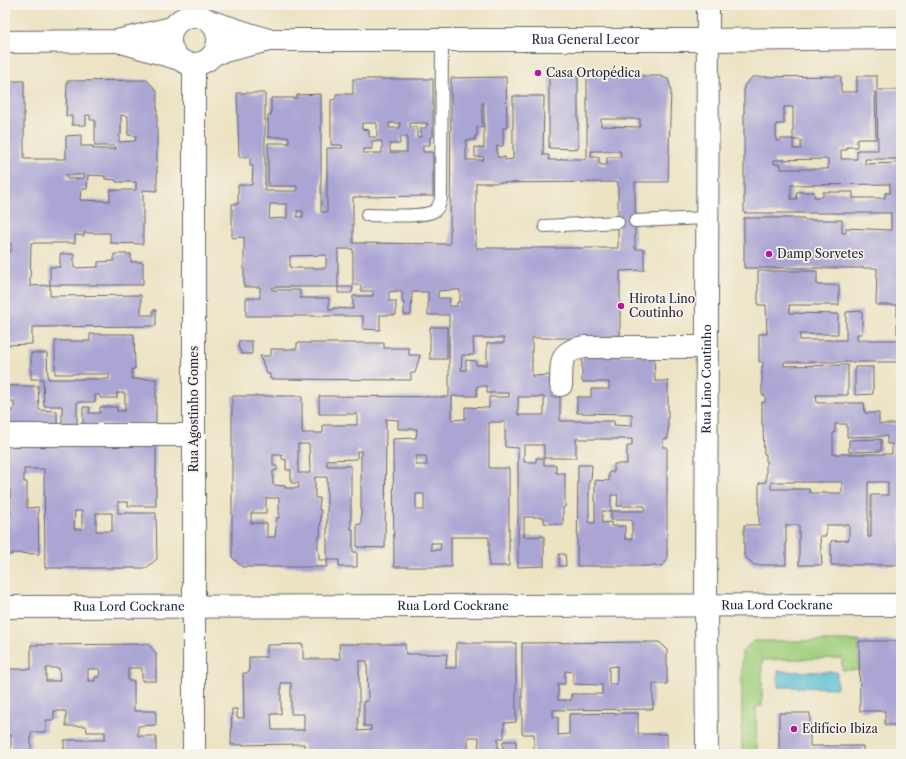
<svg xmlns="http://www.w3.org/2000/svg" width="906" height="759" font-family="'Libre Caslon Text',serif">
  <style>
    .green { fill: #a2d07e; stroke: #62795c }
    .water { fill: #54bbd2; stroke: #3b6e86 }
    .building { fill: #aba5d4; fill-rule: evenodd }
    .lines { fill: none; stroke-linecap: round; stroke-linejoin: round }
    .lane-casing { stroke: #69666b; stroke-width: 14 }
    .street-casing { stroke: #69666b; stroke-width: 24 }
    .secondary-casing { stroke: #69666b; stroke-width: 24 }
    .lane { stroke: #fff; stroke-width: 12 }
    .street { stroke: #fff; stroke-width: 22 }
    .secondary { stroke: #fff; stroke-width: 22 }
    .poi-dot { fill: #b5179e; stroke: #f7f3e8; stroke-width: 1.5 }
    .labels { text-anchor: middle; stroke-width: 3.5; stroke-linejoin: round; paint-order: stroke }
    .street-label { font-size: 12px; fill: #22223b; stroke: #f7f3e8 }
    .poi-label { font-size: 12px; fill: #22223b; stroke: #f7f3e8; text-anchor: start }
  </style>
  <rect width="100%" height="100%" fill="#f7f3e8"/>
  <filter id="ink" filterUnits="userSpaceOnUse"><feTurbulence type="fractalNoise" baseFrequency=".025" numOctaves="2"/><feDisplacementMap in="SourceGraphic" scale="8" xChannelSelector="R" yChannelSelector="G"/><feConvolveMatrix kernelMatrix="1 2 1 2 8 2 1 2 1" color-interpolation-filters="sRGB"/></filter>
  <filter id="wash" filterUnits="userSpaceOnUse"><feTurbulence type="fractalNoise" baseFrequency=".012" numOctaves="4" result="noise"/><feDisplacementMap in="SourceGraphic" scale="16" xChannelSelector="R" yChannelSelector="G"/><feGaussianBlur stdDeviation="0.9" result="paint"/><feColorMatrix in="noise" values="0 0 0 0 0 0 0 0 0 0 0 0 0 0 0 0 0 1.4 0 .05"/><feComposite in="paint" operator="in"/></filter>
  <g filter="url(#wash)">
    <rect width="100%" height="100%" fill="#ece3c3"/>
    <path class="green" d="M753,641H859V670H842V658L762,660V706L756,707L757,754H742V652Z"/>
    <path class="water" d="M778,671L837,672V688L778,687Z"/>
    <g id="blocks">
      <path class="building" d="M549,76H578V149L549,148Z
        M587,76H660L668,79L671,89L668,182H635V249H644V270L620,271V338H532V376L552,375L551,397H560V421H614V425L632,426V414L577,413V397H591V389H609V382H582V355H654L655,381H668V439H663V447H667V560L662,566H577L578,465H592L591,480H589V523H595V480L609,481V472H614V464H627V446H632V439H576V458H544V445H524V462H536V458H544V465H556V473H565V507L563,508V525L544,523V517H524V537L544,536V566L518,567V448L505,447V422H489V468H509V566H489V537H451V567H394L393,439L416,438L417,429H398V420L386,419L385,548L357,547V524L361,525V451H357V459L327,460V466H351V529H353V552H357V567H339V560H327V567H242L232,557V396H302V433H323V425H357V414H319V396L449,397V315H428V292H412L411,315H404V302H402V291H396L389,292V301H396V315H380V330L363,329V316H246V298H260V287H244V237L232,238V204H238V185H252L253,166H250V157H239L237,93H265V191H297V186H268V143H289V137H268V115H271V98H297V95L321,94V212H327V148H343L342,145H331V100L336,99V94H353V79H433V137H430V145H423V152H433V196L353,197V243L450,244L451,78L506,77L507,128H503V146H497V157H505V160L513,159V96H544L543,155H549V160H561V159H587ZM482,103H484V148L475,147V157H484L483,160H466V140H475V136H477V127H482ZM601,119H640V127L601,126ZM362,123H377V137H369V130L362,129ZM389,123H400V128H389ZM410,123H427L428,125H426V128H421V137H417V127H410ZM400,137H407V152H390V144H400ZM372,141H382V153H363L364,149H372ZM591,151H620L621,157H607V165H601V164H599V157H591ZM618,182V248H476V183ZM270,204H287V218L269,219ZM297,211H303V217H297ZM338,249H353V285H361V291H373V296H353V309L333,308V310H329V298H300V290H272V287H338ZM326,255V268H290V256ZM450,290H460V302H457V306H449L450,298H438V291ZM473,338H504V343H487V365H476V361L466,360V370H461L462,355H474ZM477,386H487V393H509V397H489V408L465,407V419L452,420V396H477ZM518,397H544V415H518ZM298,444H309L310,473H298ZM273,455H282V459L286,460V470H291V483H298L299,488H285V486L273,485V471L277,470V466H273ZM416,456H426L427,465H416ZM315,477H327V560H319V552H318V537H320L321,510H319L320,498H315ZM416,494H424V510H416ZM611,495H618L617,506H645V511H611V520H632V539H625V526H611V522L602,523V511H611ZM266,498H279V518H277L275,537H267V523H251V513H266ZM431,543H441L440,550H431Z
        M841,76V92H857V76H877V90H901V334H897V305H876L877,268H744V218H804V220H842V233H846V228L891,230V213H744V86L752,77ZM875,92H877L878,150H857V159H841V150H847V147H857V139H876ZM784,107H793V140H801V149H793V139H780V141H776V124H784ZM828,159V169H781V164H774V160ZM865,159H898V163L865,164ZM890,184V193H885V198H853V192H823V197H814V192H796L797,199H791V185Z
        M147,80L157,91V191L143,190V244L110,243V233H84V236L75,235V243H31L30,286L50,285V296H52L141,295V315H153V310H156V326L32,327V344L5,345V252H11V243H5V81H24V159H66V136L81,135V146H93V149H116L115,146H95V120H90V115H86V125H72V116H66L67,81ZM121,115L128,116V135L136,136L135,141L119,142V136L121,135ZM66,175H85L84,178L67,179ZM88,175L105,176V179L116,180V182H136V190H110V201L80,200L81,189H87Z
        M60,254H74V268L98,267V262L114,261V254H131V262H143V285H50V267H60Z
        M758,271H817V285H839V305H789L790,313L838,314V334H800V340H846V312L862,311V334H857V340H901V362H784V366L848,365V395H816L817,403H864L865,413H879V424H901V506H900V515H901V565H831V541L849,540V525H826V536H820L822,565H799V525H786V565H754L744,556V525H759V483L766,482V454H764L763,425H762V402L765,403V395H762V366H763V362H759V334H767L766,305H758ZM835,424H847V437L887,436V444H892V454H833V433H835ZM771,482H842V493H810L809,489H771ZM868,482H888V495H871V537H868Z
        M338,287H353L352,293H338Z
        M430,327H447V359H430Z
        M90,334H134L135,369H132V379H156V424L83,425V407H90L89,413H100V407H117V411H125V393H117V398H100V395H95V402H77V425H62V406H44L43,379H31V353H47L48,379H109V374H55V341H90Z
        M239,341H252V354H242L238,347Z
        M297,343H384V348H409V355H420L415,373H411V380L270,379V374H267L260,356H271V349H297Z
        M855,367H873V394L855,395Z
        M5,386H38L39,410L57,411V425L5,426V411L14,410V401H5Z
        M881,439V451L849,452V440Z
        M156,442V506H128V502H118V513H156L157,559L146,568H45L44,469H24V482H27V508L38,507L39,554L12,553V555H5V514H11L10,490H5V444ZM75,511H82V529H74ZM96,513H112V531H96Z
        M559,554H565L566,566H559Z
        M859,641H901V725H885V711H860Z
        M659,642L664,646L667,650V684H653V709L553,710V717H558V735L569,734V714L638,713V734H667V754H534V734H522V643ZM617,666V684H609V667ZM565,671L573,672V684L602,685V694H571V700H558V684H565Z
        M456,643H516V722L504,723V738H498V749H503V741H516V754H478L479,737H468V754H304V744L231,745L232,709H237V718H244L243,673H249V657H267V645L303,644V659H340L339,644H405L406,654H447L446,668H456ZM359,661H367L368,701H364V726H371V730L358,731V717L359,716ZM281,683H291V714H304V730H272L271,714H281Z
        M148,644L156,653V681H142V668H128V681H134V711H156V725L138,726V736H156V754H11V735H5V669H31V645ZM46,668H59L60,681H46ZM88,669H100L99,677H95V681H88ZM54,711H66V726H86L87,732H105V740H64V752L31,753V732H46V720H54Z
        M779,713H810V746H863V754H779Z"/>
    </g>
  </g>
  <g filter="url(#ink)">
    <use href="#blocks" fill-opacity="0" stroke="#69666b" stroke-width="1"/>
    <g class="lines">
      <g class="lane-casing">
        <path id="lane" d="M367,215C382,215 423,218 434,211C439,208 440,203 441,198L442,40
          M635,221L707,218
          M545,226L618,222"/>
      </g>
      <g class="street-casing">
        <g id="street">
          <path d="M212,22L268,40"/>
          <path d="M118,41L176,58"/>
          <path d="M5,42L117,41L172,28"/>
          <path id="s1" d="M216,53L269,40H708L901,38"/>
          <path d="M561,385C562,362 558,351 585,347H707"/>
          <path d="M5,435H194"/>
          <path id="s2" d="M5,607L901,605"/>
        </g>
      </g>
      <g class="secondary-casing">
        <g id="secondary">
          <circle cx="194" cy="40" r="24"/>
          <path d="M194,65V754"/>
          <path id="s3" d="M707,754L706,605L708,5"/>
        </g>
      </g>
      <use href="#lane" class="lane"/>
      <use href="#street" class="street"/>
      <use href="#secondary" class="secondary"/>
    </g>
  </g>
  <g class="poi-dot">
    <circle cx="538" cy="73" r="4"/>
    <circle cx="769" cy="254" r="4"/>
    <circle cx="621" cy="306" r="4"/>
    <circle cx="794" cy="729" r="4"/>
  </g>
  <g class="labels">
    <g class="street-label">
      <text dy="4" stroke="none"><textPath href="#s1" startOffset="371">Rua General Lecor</textPath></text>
      <text dy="4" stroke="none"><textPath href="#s3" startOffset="375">Rua Lino Coutinho</textPath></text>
      <text transform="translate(194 409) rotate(-90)" y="4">Rua Agostinho Gomes</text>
      <text dy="4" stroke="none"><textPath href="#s2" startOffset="772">Rua Lord Cockrane</textPath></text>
      <text dy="4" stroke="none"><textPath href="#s2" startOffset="448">Rua Lord Cockrane</textPath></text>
      <text dy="4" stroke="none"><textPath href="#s2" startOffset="124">Rua Lord Cockrane</textPath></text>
    </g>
    <g class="poi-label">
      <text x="546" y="77">Casa Ortopédica</text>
      <text x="777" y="258">Damp Sorvetes</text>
      <text x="629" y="303">Hirota Lino<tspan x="629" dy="14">Coutinho</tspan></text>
      <text x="802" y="733">Edifício Ibiza</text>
    </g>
  </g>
  <rect width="906" height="759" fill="none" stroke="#f7f3e8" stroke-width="20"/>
</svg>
